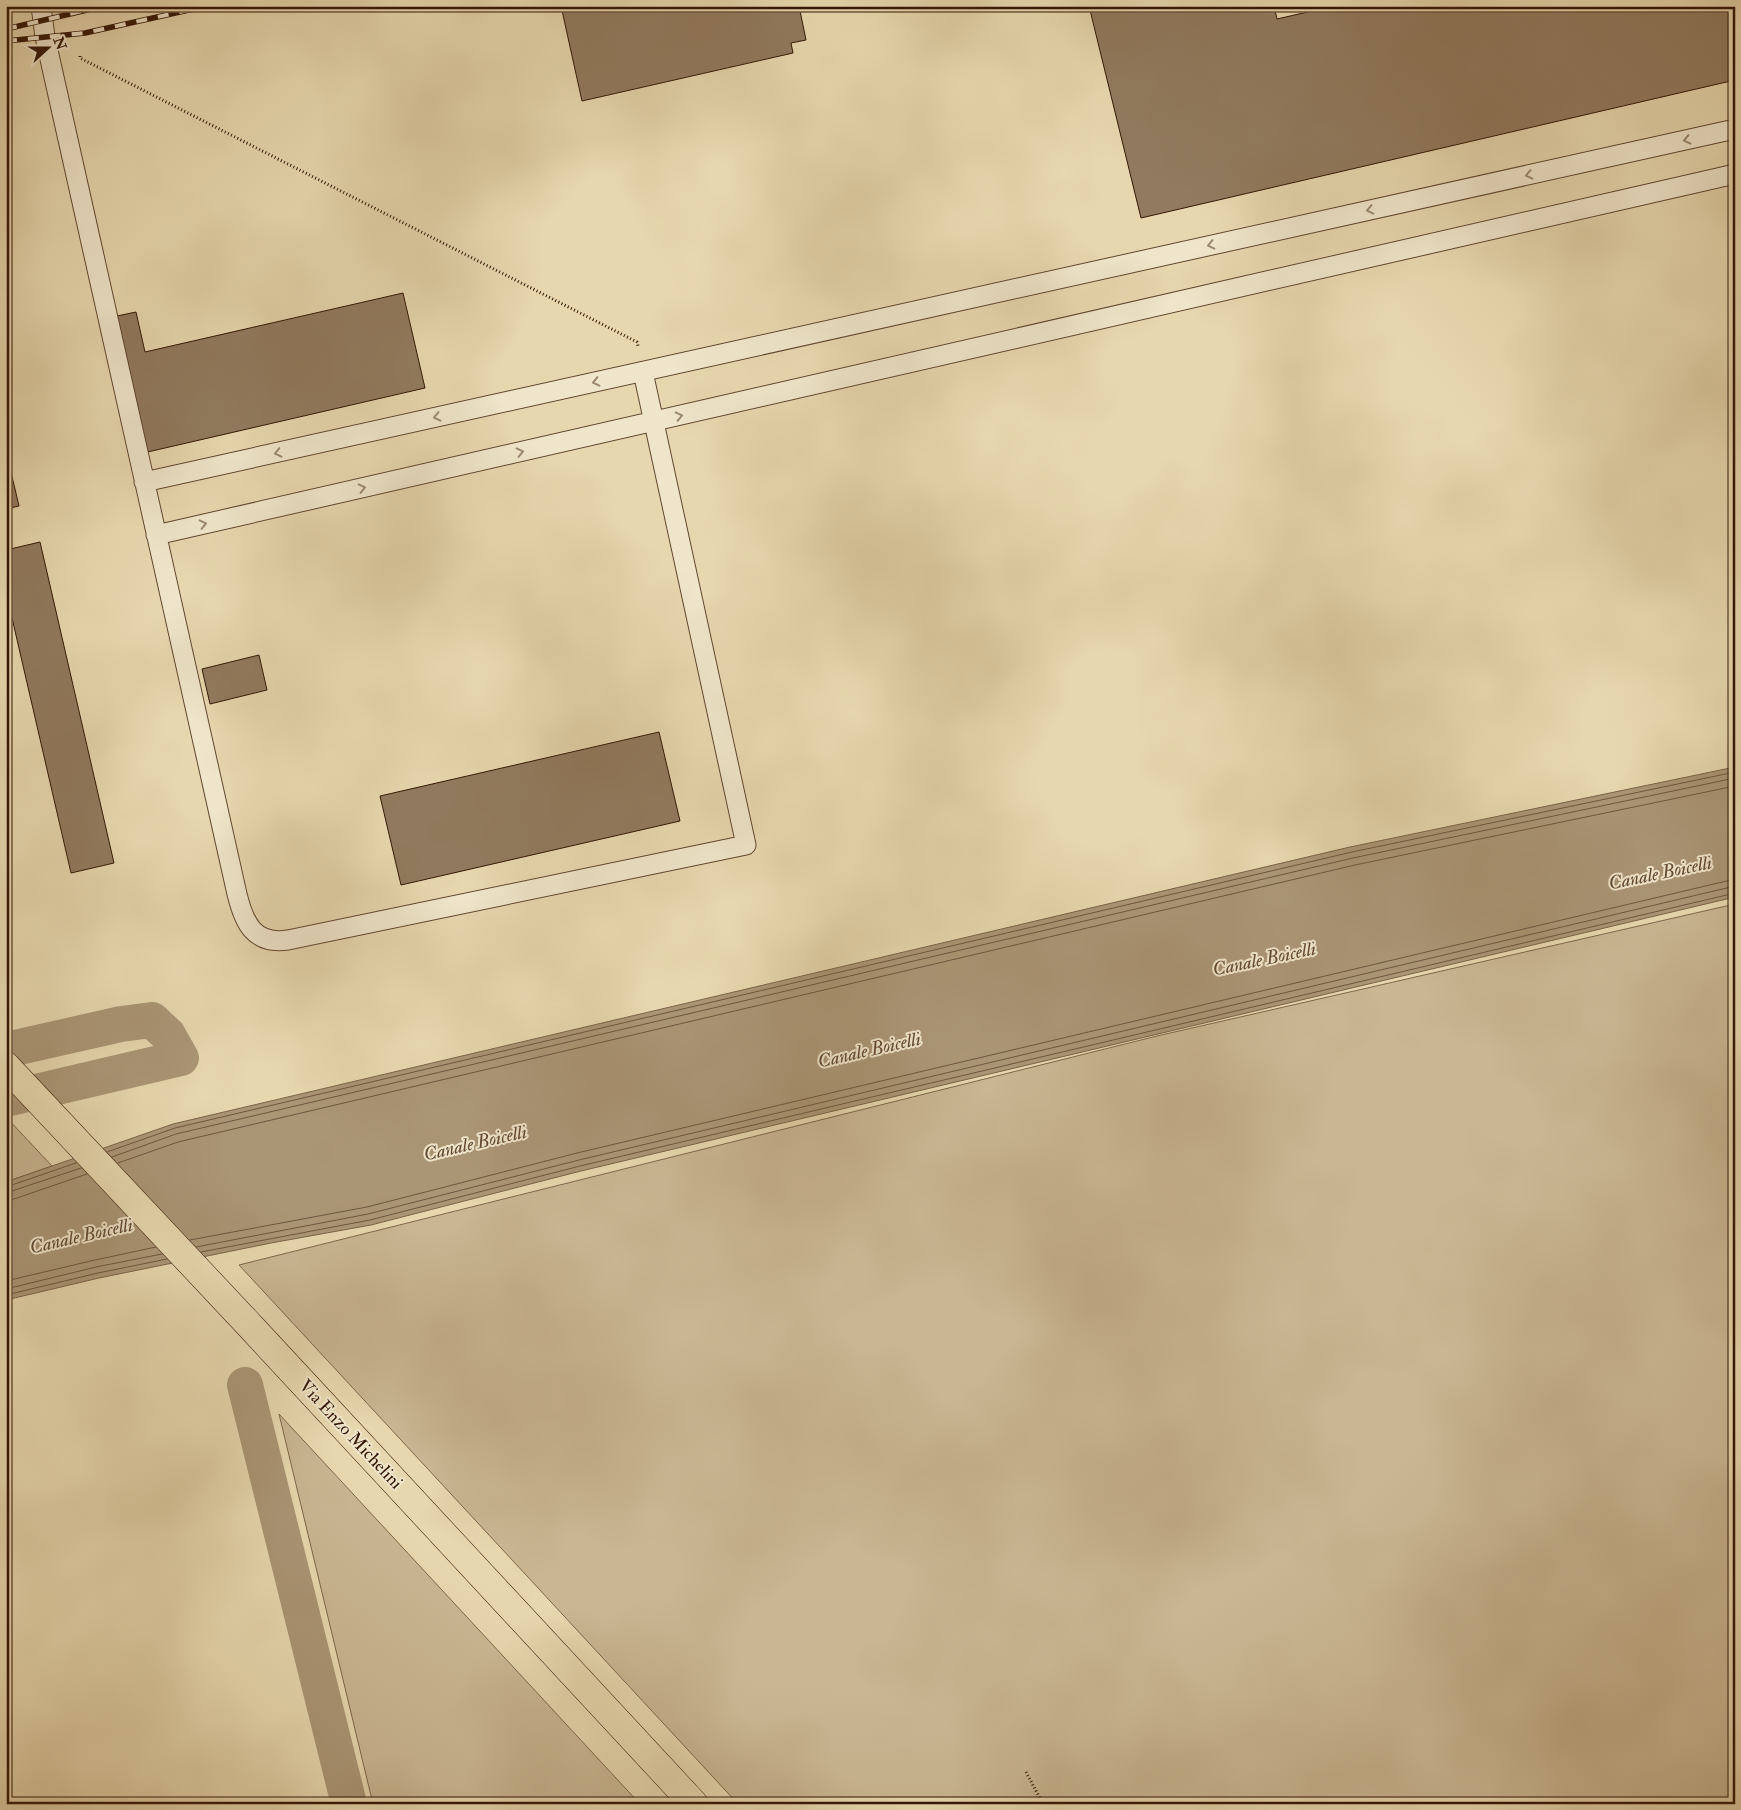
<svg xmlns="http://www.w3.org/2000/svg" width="1741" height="1810" font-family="'IM FELL Double Pica',serif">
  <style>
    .green { fill: #c9b692; stroke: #7e664c }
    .water { fill: #aa9575; stroke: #7b6249 }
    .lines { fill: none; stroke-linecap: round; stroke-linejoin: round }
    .shore { stroke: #6f563e; stroke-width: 1 }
    .canal { stroke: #aa9575; stroke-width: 36 }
    .building { fill: #917a5e; stroke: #341607 }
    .lane-casing { stroke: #614631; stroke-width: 21 }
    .primary-casing { stroke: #341607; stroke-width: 29 }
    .path { stroke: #341607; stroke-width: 3; stroke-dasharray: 1 2.5; stroke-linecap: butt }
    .lane { stroke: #efe5ca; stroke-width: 19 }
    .primary { stroke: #e7d7ae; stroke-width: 28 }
    .rail-casing { stroke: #341607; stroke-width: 5.5 }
    .rail { stroke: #efe5ca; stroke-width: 4; stroke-dasharray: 11; stroke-linecap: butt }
    .oneway { stroke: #9b8872 }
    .labels { text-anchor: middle; stroke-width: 4; stroke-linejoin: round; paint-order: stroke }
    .street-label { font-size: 18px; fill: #341607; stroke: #efe5ca }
    .water-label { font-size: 19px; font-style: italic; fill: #634933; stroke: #efe5ca }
  </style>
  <rect width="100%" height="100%" fill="#e7d7ae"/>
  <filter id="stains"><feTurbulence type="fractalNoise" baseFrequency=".004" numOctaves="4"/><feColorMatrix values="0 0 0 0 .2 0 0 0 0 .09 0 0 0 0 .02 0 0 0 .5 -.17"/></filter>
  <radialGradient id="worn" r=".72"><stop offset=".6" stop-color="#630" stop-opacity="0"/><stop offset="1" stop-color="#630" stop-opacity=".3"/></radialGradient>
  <path class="green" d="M1735,904V1804H738L239,1265L1157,1036Z
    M6,1117L52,1166L6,1182Z
    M279,1414L640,1804H373Z"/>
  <path class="water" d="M1735,767V897L581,1171L371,1225L271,1243L99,1278L6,1300V1182L173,1124L1350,847Z"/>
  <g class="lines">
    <path class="shore" d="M107,1152L175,1128L1352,852L1735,772
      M112,1157L176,1134L1353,858L1735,778
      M118,1163L178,1142L1355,865L1735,786
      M6,1187L76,1163
      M6,1193L81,1168
      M6,1200L14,1199L87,1174
      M190,1240L367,1207L577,1153L1735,879
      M196,1247L368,1214L579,1160L1735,886
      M201,1252L370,1220L580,1166L1735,893
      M6,1281L95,1260L156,1247
      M6,1289L96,1267L162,1254
      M6,1295L98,1273L167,1259"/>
    <path class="canal" d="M6,1050L121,1024L152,1020L168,1035L181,1058L6,1099
      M245,1385L349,1804"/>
  </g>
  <path class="building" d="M561,6H799L806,40L791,43L793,53L582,101Z
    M1089,6H1274L1277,19L1334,6H1735V80L1141,218Z
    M403,293L425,388L139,454L108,318L136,312L145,352Z
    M6,451L19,506L6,509Z
    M40,542L114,863L71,873L6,592V550Z
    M259,655L267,690L210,704L202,669Z
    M659,732L680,821L401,885L380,796Z"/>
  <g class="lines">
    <g class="lane-casing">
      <path id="lane" d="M41,6L45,37L237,894C244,923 254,945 288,940L746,845L643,372
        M144,482L1735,129
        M156,535L1735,174"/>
    </g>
    <g class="primary-casing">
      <path id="primary" d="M6,1066L253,1329L694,1804"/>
    </g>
    <path class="path" d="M80,56V58L637,342L638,346
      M1026,1772L1043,1804"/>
    <use href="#lane" class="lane"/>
    <use href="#primary" class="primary"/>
    <g class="rail-casing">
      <path id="rail" d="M6,6H7
        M6,29L104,6
        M6,41L85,33L207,6"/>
    </g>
    <use href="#rail" class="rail"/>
  </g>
  <defs><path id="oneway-chevron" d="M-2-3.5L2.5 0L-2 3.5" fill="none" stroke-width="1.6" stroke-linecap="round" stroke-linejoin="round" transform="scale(1.25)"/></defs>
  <g class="oneway">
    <use href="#oneway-chevron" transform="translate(1687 140) rotate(167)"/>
    <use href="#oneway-chevron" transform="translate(1529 175) rotate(167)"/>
    <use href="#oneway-chevron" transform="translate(1370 210) rotate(167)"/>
    <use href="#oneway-chevron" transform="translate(1211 245) rotate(167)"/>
    <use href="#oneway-chevron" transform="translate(596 382) rotate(167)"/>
    <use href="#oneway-chevron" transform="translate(679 416) rotate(-13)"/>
    <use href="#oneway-chevron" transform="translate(437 417) rotate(167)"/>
    <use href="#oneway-chevron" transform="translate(520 452) rotate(-13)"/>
    <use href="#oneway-chevron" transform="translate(278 453) rotate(167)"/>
    <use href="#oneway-chevron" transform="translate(362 488) rotate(-13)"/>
    <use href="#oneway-chevron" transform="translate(203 524) rotate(-13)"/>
  </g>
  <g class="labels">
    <g class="street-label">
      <text transform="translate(351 1434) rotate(47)" y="6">Via Enzo Michelini</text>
    </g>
    <g class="water-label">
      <text transform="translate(1660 872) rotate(-12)" y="7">Canale Boicelli</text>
      <text transform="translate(1264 958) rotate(-12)" y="7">Canale Boicelli</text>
      <text transform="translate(869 1049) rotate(-13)" y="7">Canale Boicelli</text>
      <text transform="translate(475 1142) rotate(-13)" y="7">Canale Boicelli</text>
      <text transform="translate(81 1235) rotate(-13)" y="7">Canale Boicelli</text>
    </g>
  </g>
  <rect width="1741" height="1810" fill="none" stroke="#e7d7ae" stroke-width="25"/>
  <rect x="8" y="8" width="1726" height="1795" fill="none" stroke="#341607" stroke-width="2.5"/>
  <rect x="12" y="12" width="1716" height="1785" fill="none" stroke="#341607"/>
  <g transform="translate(48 48) rotate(69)" stroke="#efe5ca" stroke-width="4" paint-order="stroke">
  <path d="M0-4L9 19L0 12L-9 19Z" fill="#341607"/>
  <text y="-8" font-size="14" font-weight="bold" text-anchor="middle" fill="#341607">N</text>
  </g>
  <rect width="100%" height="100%" filter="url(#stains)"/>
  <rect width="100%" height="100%" fill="url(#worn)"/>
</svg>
